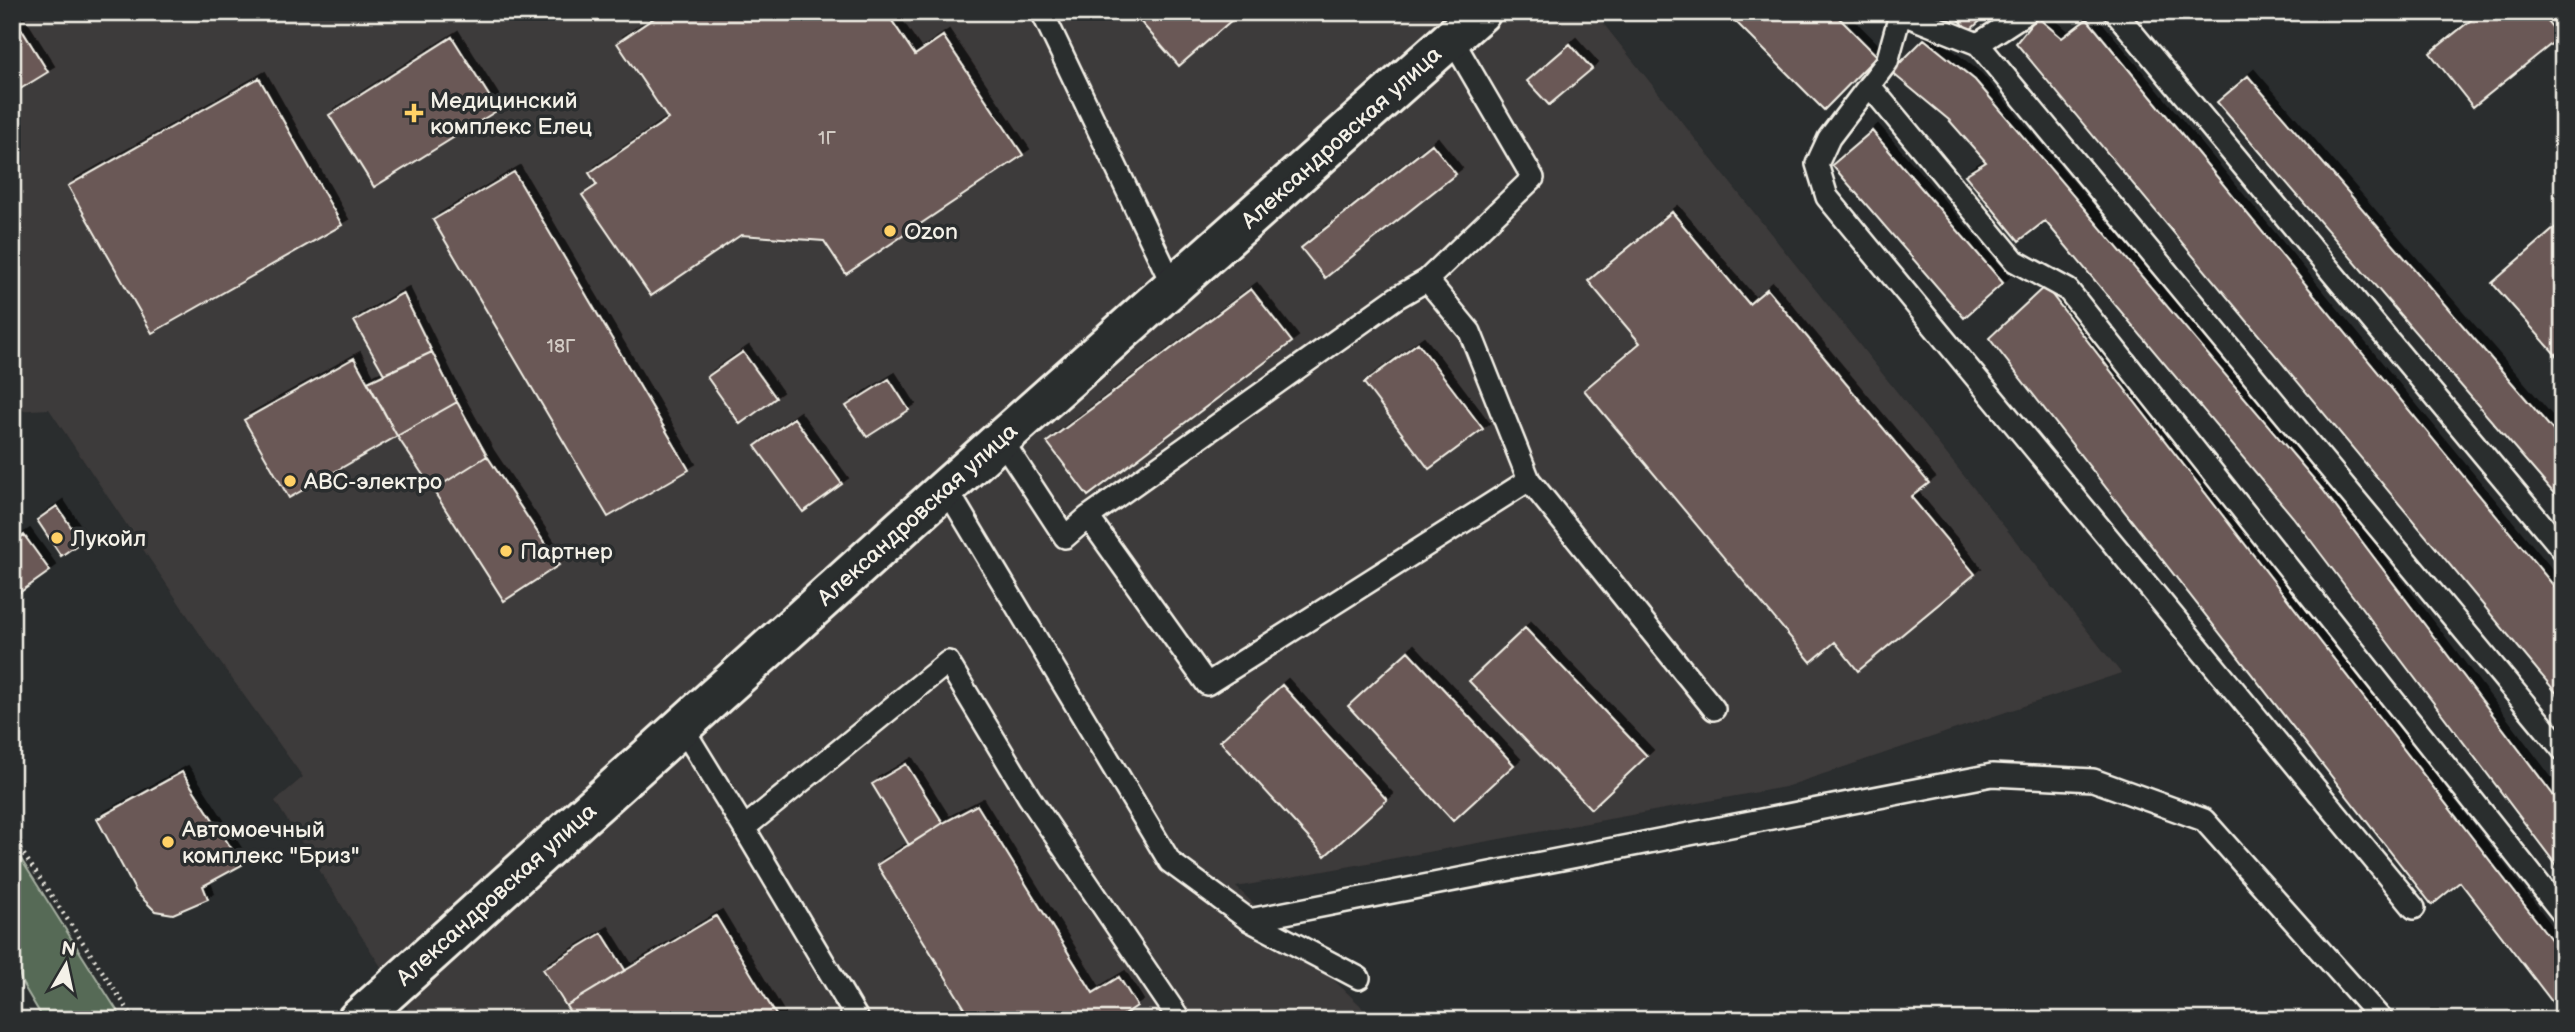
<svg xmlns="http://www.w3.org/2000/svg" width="2575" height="1032" font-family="'Balsamiq Sans',sans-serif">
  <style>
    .built { fill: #3e3a3a }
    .green { fill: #566b57; stroke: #a5aea0; stroke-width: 2 }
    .building { fill: #6b5956; stroke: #f4f1e8; stroke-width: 2; filter: url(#shadow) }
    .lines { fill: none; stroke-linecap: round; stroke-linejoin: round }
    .lane-casing { stroke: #f4f1e8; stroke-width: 26 }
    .secondary-casing { stroke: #f4f1e8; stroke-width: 44 }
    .path { stroke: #f4f1e8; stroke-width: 4.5; stroke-dasharray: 2 5; stroke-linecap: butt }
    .lane { stroke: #2a2d2e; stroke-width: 21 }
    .secondary { stroke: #2a2d2e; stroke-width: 38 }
    .poi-dot { fill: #ffd166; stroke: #2a2d2e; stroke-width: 2.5 }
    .labels { text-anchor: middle; stroke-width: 7; stroke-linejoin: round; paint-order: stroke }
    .number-label { font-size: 19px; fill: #d2cbc4 }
    .poi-label { font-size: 23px; fill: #f4f1e8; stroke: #2a2d2e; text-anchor: start }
    .street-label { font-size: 23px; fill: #f4f1e8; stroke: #2a2d2e }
  </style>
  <defs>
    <filter id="shadow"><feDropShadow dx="6" dy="-6" stdDeviation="0" flood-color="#0009"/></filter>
  </defs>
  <rect width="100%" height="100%" fill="#2a2d2e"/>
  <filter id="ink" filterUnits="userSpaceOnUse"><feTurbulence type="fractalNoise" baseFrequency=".0143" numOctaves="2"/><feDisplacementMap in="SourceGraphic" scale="14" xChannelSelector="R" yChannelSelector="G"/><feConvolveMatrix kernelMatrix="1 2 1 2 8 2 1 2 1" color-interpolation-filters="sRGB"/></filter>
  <g filter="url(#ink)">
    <path class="built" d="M12,12H1594L2121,673L1785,787L1236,887L1360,1005L1370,1020H415L275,801L303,777L204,640L49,409L12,411Z"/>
    <path class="green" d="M12,845L123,1020H44L22,983L12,948Z"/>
    <path class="building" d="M663,12H886L915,55L943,36L1023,155L846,274L824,241L741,235L651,296L582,195L597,185L589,173L668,119L617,43Z
      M1132,12H1241L1179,66Z
      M1726,12H1833L1877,56L1824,110Z
      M1953,12H1990L1969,31Z
      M2481,12H2540L2560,37L2473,107L2430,53Z
      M12,14L48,72L12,94Z
      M2037,17L2062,38L2087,19L2563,597V701L2016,43Z
      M452,37L498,110L374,187L329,115Z
      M1924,39L1975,80L2323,490L2563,808V874L2293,517L2045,221L2019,241L1965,175L1986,162L1949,120L1891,72Z
      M1570,44L1592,69L1549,105L1527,81Z
      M2248,76L2563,442V504L2217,102Z
      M259,78L342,225L152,333L68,186Z
      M1872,131L2003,283L1964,318L1832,165Z
      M1432,144L1456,174L1325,278L1301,248Z
      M514,172L689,470L608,517L433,220Z
      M1672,212L1749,304L1767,289L1929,483L1911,497L1975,574L1858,671L1835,642L1811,662L1584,390L1640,343L1588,281Z
      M2563,221V363L2492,283Z
      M2045,286L2563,955V1016L2460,882L2432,905L1989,338Z
      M1251,289L1292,342L1088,496L1047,442Z
      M403,293L432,352L384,374L354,321Z
      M1418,343L1483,429L1429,469L1364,383Z
      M432,352L457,402L397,436L368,382Z
      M743,352L776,398L740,424L707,377Z
      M354,358L397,436L289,498L244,420Z
      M889,379L909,410L867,437L846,406Z
      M457,402L487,456L433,490L397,436Z
      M794,418L842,484L803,512L755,446Z
      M487,456L559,565L504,601L433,490Z
      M57,506L81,542L61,556L37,520Z
      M24,535L50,571L12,598V543Z
      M1525,628L1647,756L1591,809L1469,681Z
      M1408,651L1514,765L1453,821L1348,706Z
      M1282,685L1387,800L1325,856L1220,741Z
      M906,764L943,823L909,845L872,784Z
      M182,772L242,865L203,886L208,899L173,914L155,911L136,892L97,819Z
      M977,805L1093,993L1119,977L1137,1006L1116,1020H972L877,865L943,823Z
      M716,916L779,1020H575L566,1006Z
      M602,933L625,970L566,1006L543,969Z"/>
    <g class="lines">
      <g class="lane-casing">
        <path id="lane" d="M1042,12L1173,286
          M1898,12L1978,44L2563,750
          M2115,12L2563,550
          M1900,15L1887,62L1829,138L1817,164L1827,197L2414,908
          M1978,44L2027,12
          M1869,85L2015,261L2068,290L2563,914
          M1001,439L1065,537L1088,517L1396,298L1427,280L1533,178L1452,39
          M1529,480L1714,709
          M946,488L1170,862L1249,920L1359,978
          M1088,517L1207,684L1529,480L1470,332L1427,280
          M682,727L744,828
          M1249,920L1992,775L2093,780L2204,820L2382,1020
          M858,1020L744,828L948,662L1029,797L1180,1020"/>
      </g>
      <g class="secondary-casing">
        <path id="secondary" d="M357,1020L946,488L1481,12"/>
      </g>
      <path class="path" d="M12,837L135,1020"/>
      <use href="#lane" class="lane"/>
      <use href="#secondary" class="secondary"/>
    </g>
  </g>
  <g class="poi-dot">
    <path d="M410.5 102.5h7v7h7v7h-7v7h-7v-7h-7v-7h7z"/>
    <circle cx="890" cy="231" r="7"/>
    <circle cx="290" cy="481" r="7"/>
    <circle cx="57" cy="538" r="7"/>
    <circle cx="506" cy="551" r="7"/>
    <circle cx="168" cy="842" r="7"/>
  </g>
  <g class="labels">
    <g class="number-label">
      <text x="827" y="144">1Г</text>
      <text x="561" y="352">18Г</text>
    </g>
    <g class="poi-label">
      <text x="430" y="108">Медицинский<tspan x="430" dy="26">комплекс Елец</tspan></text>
      <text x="904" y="239">Ozon</text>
      <text x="304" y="489">АВС-электро</text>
      <text x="71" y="546">Лукойл</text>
      <text x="520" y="559">Партнер</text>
      <text x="182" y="837">Автомоечный<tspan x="182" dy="26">комплекс "Бриз"</tspan></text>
    </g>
    <g class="street-label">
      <text transform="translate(1341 137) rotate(-42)" y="8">Александровская улица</text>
      <text transform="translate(917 514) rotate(-42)" y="8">Александровская улица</text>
      <text transform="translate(496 894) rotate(-42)" y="8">Александровская улица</text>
    </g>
  </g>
  <rect width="2575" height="1032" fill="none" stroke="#2a2d2e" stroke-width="42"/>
  <rect x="21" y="21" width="2533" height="990" fill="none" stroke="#f4f1e8" stroke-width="2.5" filter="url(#ink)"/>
  <g transform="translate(66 965) rotate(9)" stroke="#2a2d2e" stroke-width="5" paint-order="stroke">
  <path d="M0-5L12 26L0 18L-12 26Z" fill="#f4f1e8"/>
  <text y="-10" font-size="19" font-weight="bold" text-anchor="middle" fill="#f4f1e8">N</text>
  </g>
</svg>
